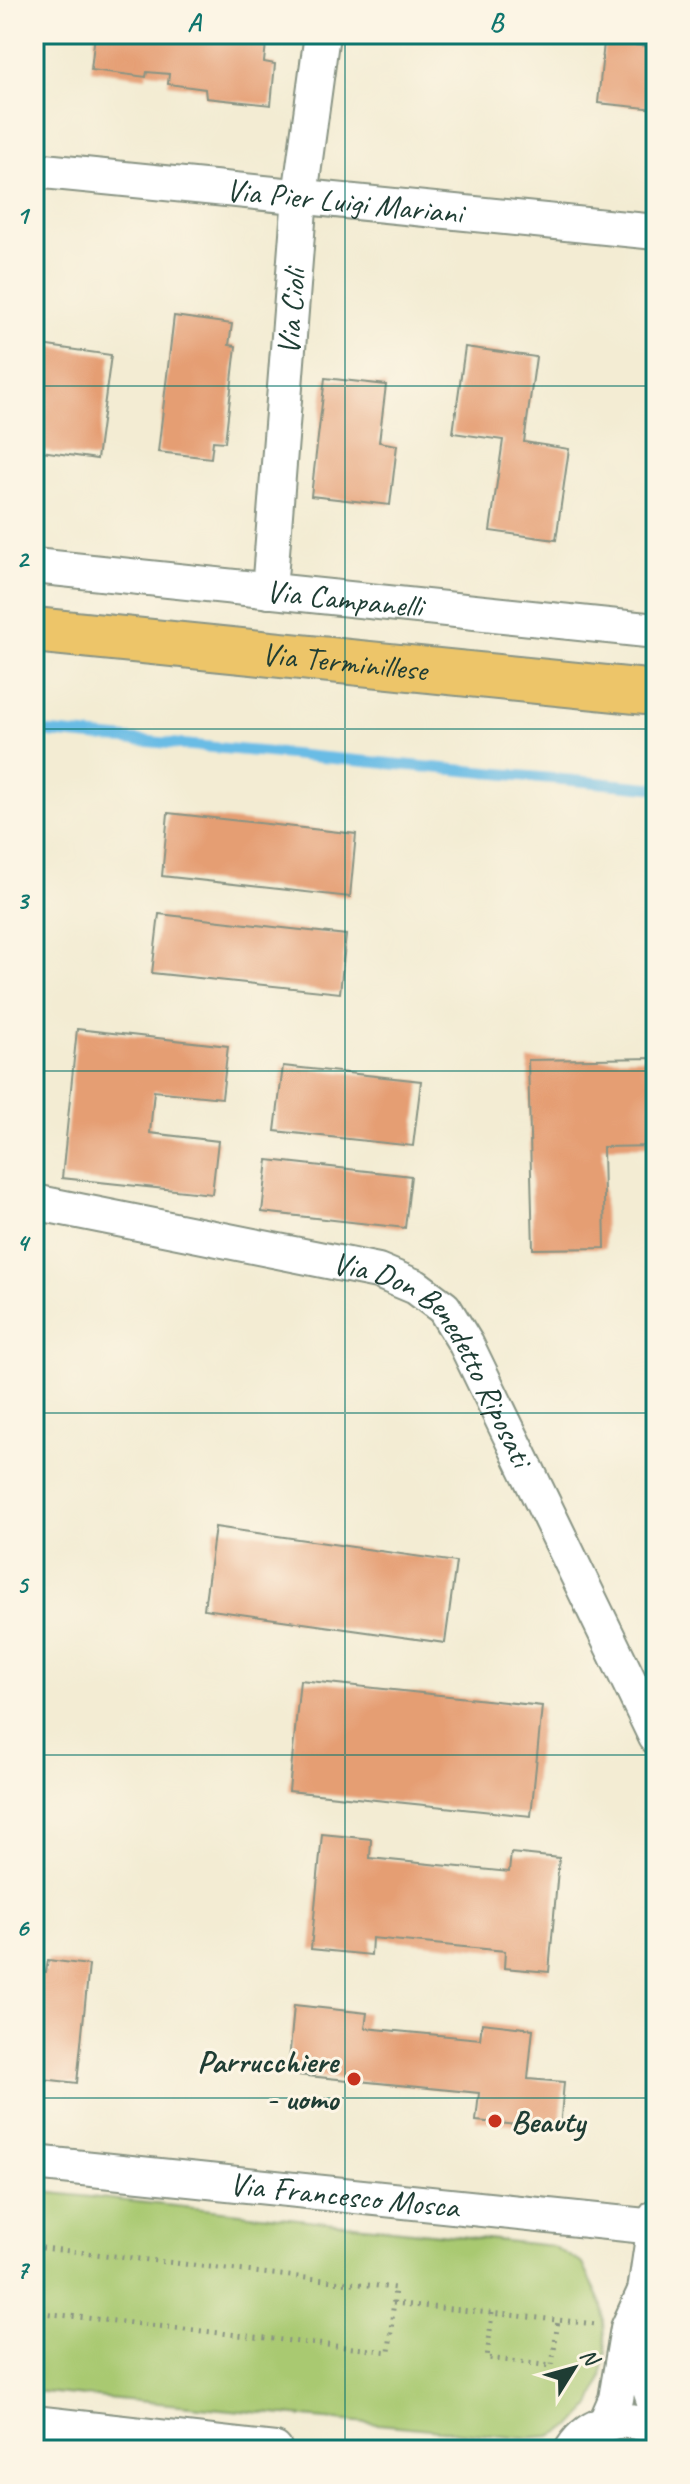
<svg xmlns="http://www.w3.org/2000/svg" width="690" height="2484" font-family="Caveat,sans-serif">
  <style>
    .green { fill: #a9c971; stroke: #648352; stroke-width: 2 }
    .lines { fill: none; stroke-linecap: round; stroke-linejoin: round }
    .stream { stroke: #69bce5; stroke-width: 11 }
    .building { fill: #e59e73 }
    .minor-casing { stroke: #899484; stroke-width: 38 }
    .major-casing { stroke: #899484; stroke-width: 48 }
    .path { stroke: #899484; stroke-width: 5; stroke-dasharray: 2 6; stroke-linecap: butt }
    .minor { stroke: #fff; stroke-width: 34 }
    .major { stroke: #edc569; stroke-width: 44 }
    .grid { fill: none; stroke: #0f766e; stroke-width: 2; stroke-opacity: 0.55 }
    .poi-dot { fill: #c8321e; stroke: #fcf5e5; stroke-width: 3 }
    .labels { text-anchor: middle; stroke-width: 6; stroke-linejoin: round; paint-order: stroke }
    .street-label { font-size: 32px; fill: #1f3d34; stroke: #fcf5e5 }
    .poi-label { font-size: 32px; font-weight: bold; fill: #1f3d34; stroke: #fcf5e5; text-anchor: end }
    .neatline { fill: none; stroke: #0f766e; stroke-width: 3 }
    .grid-label { font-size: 26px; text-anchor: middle; font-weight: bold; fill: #0f766e }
  </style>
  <rect width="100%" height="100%" fill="#fcf5e5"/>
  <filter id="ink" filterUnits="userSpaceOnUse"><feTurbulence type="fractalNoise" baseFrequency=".0125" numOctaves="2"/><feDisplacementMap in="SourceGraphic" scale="16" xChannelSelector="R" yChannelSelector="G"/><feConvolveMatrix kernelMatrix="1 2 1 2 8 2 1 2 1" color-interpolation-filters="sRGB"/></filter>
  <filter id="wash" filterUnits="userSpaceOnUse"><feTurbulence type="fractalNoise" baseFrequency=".006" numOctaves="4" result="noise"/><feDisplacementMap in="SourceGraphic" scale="32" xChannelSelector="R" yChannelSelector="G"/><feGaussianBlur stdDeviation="1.8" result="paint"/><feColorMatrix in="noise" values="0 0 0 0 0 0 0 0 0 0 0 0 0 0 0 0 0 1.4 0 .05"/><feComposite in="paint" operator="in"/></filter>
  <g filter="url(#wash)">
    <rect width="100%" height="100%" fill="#f3ecd3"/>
    <path class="green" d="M34,2191L552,2246L583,2264L603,2306L606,2352L600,2383L591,2406L572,2427L551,2436L523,2438L34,2391Z"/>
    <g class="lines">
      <path class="stream" d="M34,731L656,788"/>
    </g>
    <g id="blocks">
      <path class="building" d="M95,34H267L264,62L275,64L271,105L206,98L205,89L168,84L169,74L147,72L146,77L91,70Z
        M604,42L656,47V109L598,103Z
        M174,316L232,324L229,345L236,346L225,442L213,441L211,458L158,452Z
        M34,344L111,355L97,459L34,450Z
        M465,347L536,357L524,442L569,449L556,540L490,531L503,440L453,433Z
        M325,378L386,385L379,442L397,445L390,505L311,496Z
        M168,813L356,834L350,897L162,876Z
        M159,914L346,935L340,993L152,973Z
        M77,1029L228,1046L222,1098L154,1091L150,1133L218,1141L212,1194L62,1178Z
        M656,1058V1146L603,1147L605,1248L533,1249L528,1060Z
        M283,1066L421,1081L413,1146L275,1131Z
        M268,1160L411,1176L405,1228L262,1212Z
        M215,1527L456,1562L445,1643L204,1609Z
        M300,1680L542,1706L531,1816L289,1791Z
        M322,1834L371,1839L370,1858L509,1872L511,1853L559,1858L549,1972L504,1968L505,1951L372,1938L371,1955L311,1949Z
        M48,1960L89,1965L77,2083L34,2078V1971L46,1972Z
        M294,2005L367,2013L365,2028L480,2039L482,2023L533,2029L528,2079L564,2082L560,2129L476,2121L479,2093L288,2074Z"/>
    </g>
  </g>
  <g filter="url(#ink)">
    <use href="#blocks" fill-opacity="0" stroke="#899484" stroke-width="2"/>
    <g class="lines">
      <g class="minor-casing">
        <g id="minor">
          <path id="s1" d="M34,170L656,232"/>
          <path id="s2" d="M34,566L656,631"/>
          <path id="s3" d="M269,591L300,196L322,34"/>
          <path id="s4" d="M34,1202L378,1271L416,1287L444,1308L466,1344L656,1737"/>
          <path id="s5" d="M34,2163L655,2227"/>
          <path d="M645,2291L652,2330L646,2377L656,2407"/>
          <path d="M606,2422L616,2399L628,2328L645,2291L656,2217"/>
          <path d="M34,2423L275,2450"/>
          <path d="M572,2450C590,2421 626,2413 656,2429"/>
        </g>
      </g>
      <g class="major-casing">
        <g id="major">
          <path id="s6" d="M34,630L656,693"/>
        </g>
      </g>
      <path class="path" d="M34,2247L395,2288L389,2352L34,2312
        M393,2303L596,2324
        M492,2313L487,2358L552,2366L558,2320"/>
      <use href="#minor" class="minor"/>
      <use href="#major" class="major"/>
    </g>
  </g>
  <path class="grid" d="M345,34V2450M34,386H656M34,729H656M34,1071H656M34,1413H656M34,1755H656M34,2098H656"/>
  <g class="poi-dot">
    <circle cx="354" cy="2079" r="8"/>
    <circle cx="495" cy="2121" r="8"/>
  </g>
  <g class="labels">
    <g class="street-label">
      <text dy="11" stroke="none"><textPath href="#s1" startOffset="312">Via Pier Luigi Mariani</textPath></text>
      <text dy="11" stroke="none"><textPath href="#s3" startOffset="280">Via Cioli</textPath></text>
      <text dy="11" stroke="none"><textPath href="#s2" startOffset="312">Via Campanelli</textPath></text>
      <text dy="11" stroke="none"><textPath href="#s6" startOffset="312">Via Terminillese</textPath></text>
      <text dy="11" stroke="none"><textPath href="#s4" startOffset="454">Via Don Benedetto Riposati</textPath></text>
      <text dy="11" stroke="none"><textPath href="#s5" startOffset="312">Via Francesco Mosca</textPath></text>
    </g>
    <g class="poi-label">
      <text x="338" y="2072">Parrucchiere<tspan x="338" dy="37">- uomo</tspan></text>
      <text x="511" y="2132" text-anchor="start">Beauty</text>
    </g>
  </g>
  <rect width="690" height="2484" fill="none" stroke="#fcf5e5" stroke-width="88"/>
  <g transform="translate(574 2368) rotate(53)" stroke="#fcf5e5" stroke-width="6" paint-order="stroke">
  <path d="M0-6L14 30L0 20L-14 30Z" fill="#1f3d34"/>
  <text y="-12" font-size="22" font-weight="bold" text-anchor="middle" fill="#1f3d34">N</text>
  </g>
  <rect x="44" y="44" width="602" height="2396" class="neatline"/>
  <g class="grid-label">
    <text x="194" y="31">A</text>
    <text x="496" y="31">B</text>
    <text x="22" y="224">1</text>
    <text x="22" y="567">2</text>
    <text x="22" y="909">3</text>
    <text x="22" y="1251">4</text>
    <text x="22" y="1593">5</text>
    <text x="22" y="1936">6</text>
    <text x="22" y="2278">7</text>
  </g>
</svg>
